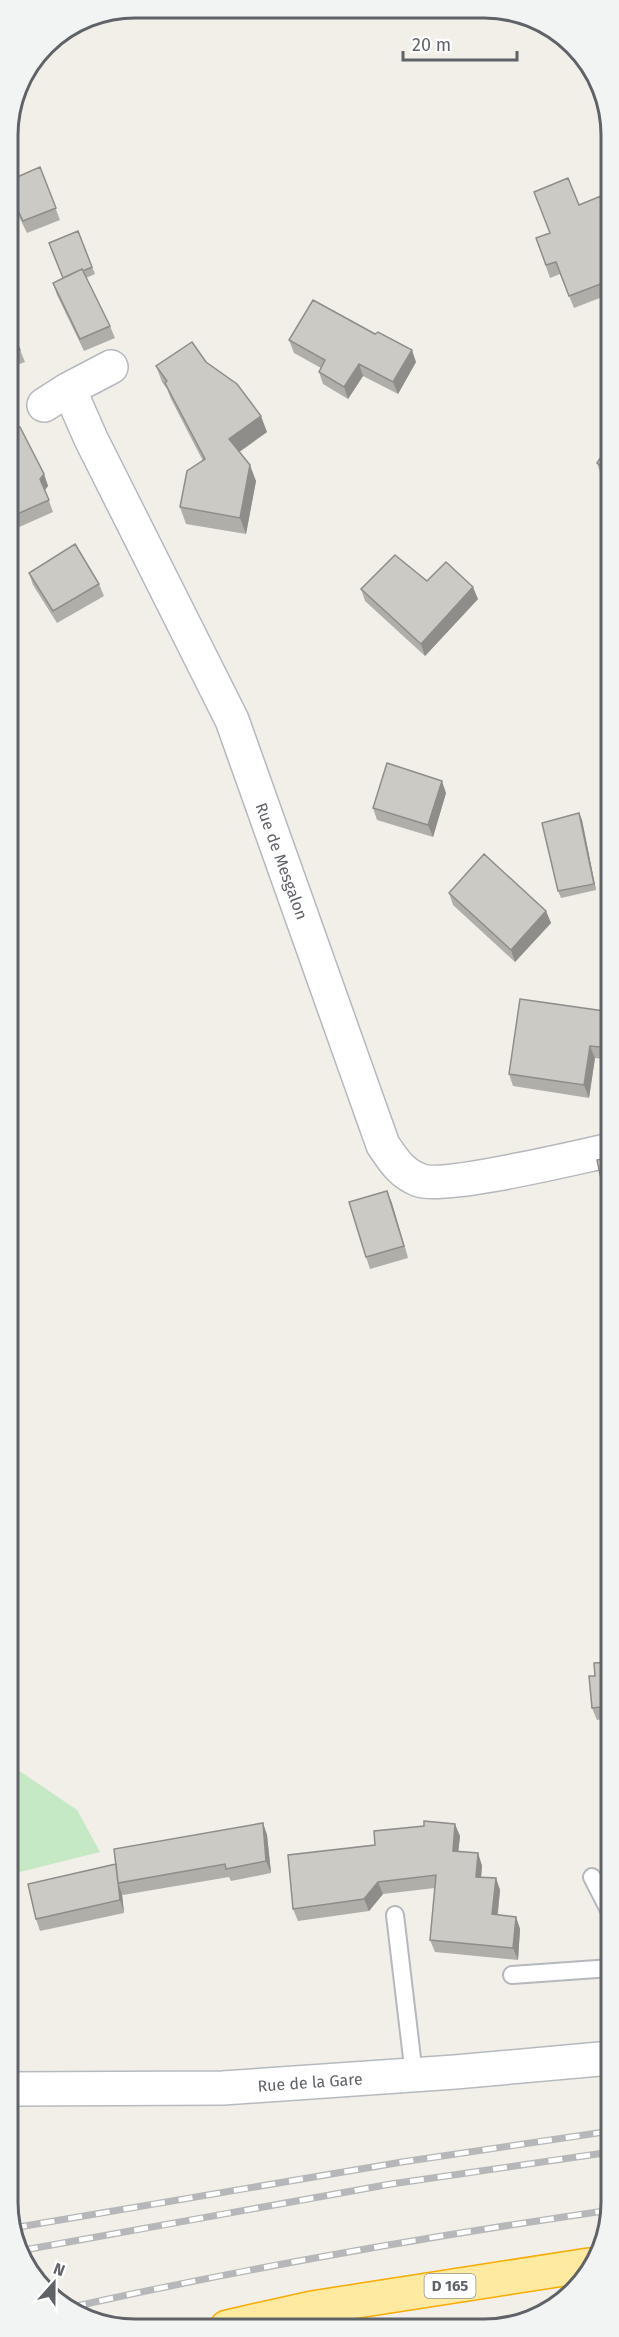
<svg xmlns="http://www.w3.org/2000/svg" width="619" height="2337" font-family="'Fira Sans',sans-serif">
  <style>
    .green { fill: #c5e8c5 }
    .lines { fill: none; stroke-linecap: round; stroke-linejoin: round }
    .service-casing { stroke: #b5b8bc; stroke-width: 20 }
    .minor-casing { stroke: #b5b8bc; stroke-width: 36 }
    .secondary-casing { stroke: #b6babf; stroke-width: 36 }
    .trunk-casing { stroke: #f9ab00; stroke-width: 36 }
    .service { stroke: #fff; stroke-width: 16 }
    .minor { stroke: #fff; stroke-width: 33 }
    .secondary { stroke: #fff; stroke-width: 33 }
    .trunk { stroke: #feeaa1; stroke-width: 33 }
    .rail-casing { stroke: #b6b7b8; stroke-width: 7 }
    .rail { stroke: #fff; stroke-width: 4.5; stroke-dasharray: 14; stroke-linecap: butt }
    .wall { fill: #afaea9 }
    .shaded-wall { fill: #8f8d8a }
    .building { fill: #cccac5; stroke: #8f8d8a; stroke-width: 1.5 }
    .labels { text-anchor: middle; stroke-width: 5; stroke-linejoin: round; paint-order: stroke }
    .shield { fill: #fff; stroke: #8f9295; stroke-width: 1.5 }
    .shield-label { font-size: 15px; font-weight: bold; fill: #5f6368 }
    .street-label { font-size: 16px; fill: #5f6368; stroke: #fff }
    .rim { fill: none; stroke: #5f6368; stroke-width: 3 }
  </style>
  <rect width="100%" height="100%" fill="#f1efe8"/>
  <path class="green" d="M8,1726L18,1770L77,1810L100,1852L8,1875Z"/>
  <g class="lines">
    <g class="service-casing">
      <path id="service" d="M592,1877L611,1914
        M395,1915L414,2075
        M512,1975L611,1968"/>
    </g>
    <g class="minor-casing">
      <path id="minor" d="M69,389L111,367
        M44,405L69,389L91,439L232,720L383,1145C394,1161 401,1173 419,1180C443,1190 577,1157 611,1150"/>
    </g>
    <g class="secondary-casing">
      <path id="secondary" d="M9,2089L223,2088L455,2072L611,2058"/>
    </g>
    <g class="trunk-casing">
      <path id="trunk" d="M227,2327L312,2308L589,2265"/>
    </g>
    <use href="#service" class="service"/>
    <use href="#minor" class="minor"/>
    <use href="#secondary" class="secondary"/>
    <use href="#trunk" class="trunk"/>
    <g class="rail-casing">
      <path id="rail" d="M13,2228L402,2162L611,2131
        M24,2250L391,2184L611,2152
        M72,2307C251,2267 431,2236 611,2210"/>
    </g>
    <use href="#rail" class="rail"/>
  </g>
  <path class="wall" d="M40,167L60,220L27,233L8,194V181Z
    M579,205L610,218V294L574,308L560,274L550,278L536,238L549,233Z
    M78,231L95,274L86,278L110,326L115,338L84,351L57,295L53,283L62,278Z
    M8,320L25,362L8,368Z
    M289,340L416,362L398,394L363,376L348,399L323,384L319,372L321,368L294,353Z
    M206,362L267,432L239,452L256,481L246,534L186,524L180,507L203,461L171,399L167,389L162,382L156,366Z
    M8,431L44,474L48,486L45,490L53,512L8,532Z
    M610,443L611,481L601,475L597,463Z
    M29,573L99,584L104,596L57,623L33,585Z
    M427,581L478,599L425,656L365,601L361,589Z
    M446,793L433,837L377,820L373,808Z
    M579,813L582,820L596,890L561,898L558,891Z
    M449,893L546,911L551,923L515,962L453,905Z
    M611,1012V1060L595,1058L589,1098L513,1086L509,1074Z
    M611,1157V1209H610L604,1193Z
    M387,1191L408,1258L370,1269L366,1257Z
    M611,1662V1718L597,1720L592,1708L595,1676Z
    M263,1823L267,1835L271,1873L231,1881L229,1877L123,1895L122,1894L124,1913L40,1931L36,1919L116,1864Z
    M460,1836L458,1852L478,1853L482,1866L481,1877L496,1878L500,1890L498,1915L516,1917L520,1929L518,1960L435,1952L430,1940L435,1888L383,1894L369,1911L298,1921L293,1909Z"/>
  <path class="shaded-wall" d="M412,350L416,362L398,394L393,382Z
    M359,364L363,376L348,399L344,387Z
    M261,416L267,432L235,455L229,439Z
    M250,465L256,481L246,534L240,518Z
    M44,474L48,486L44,491L40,479Z
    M473,587L478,599L425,656L421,644Z
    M442,781L446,793L433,837L428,825Z
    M579,813L582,820L596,890L594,884Z
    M546,911L551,923L515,962L511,950Z
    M590,1046L595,1058L589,1098L584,1085Z
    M387,1191L392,1203L408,1258L404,1246Z
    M263,1823L267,1835L271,1873L266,1861Z
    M455,1824L460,1836L457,1863L453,1851Z
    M478,1853L482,1866L480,1889L476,1877Z
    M496,1878L500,1890L496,1926L492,1914Z
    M378,1882L383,1894L369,1911L364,1899Z
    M118,1883L122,1894L124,1913L120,1900Z
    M516,1917L520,1929L518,1960L513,1948Z"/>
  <path class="building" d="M40,167L56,208L23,221L8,190V181Z
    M568,178L579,205L601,196L610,218V294L606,282L569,296L556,262L546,265L536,238L550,233L534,192Z
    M78,231L92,267L83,271L82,269L63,278L49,243Z
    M82,269L110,326L80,339L53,283Z
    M313,300L375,334L378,332L412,350L393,382L359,364L344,387L319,372L325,360L289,340Z
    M8,320L20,350L8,355Z
    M192,342L206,362L237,384L261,416L229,439L250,465L240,518L180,507L187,471L205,459L165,383L167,381L156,366Z
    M20,427L44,474L40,479L49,500L8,518V431Z
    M610,443L611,472L597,463Z
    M75,544L99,584L53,611L29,573Z
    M395,555L427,581L446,562L473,587L421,644L361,589Z
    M387,763L442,781L428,825L373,808Z
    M579,813L594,884L558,891L542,823Z
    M484,854L546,911L511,950L449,893Z
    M520,999L611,1012V1048L590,1046L584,1085L509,1074Z
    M611,1157V1192L604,1193L597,1160Z
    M387,1191L404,1246L366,1257L349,1202Z
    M611,1662V1706L592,1708L589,1676H595L594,1663Z
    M424,1821L455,1824L453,1851L478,1853L476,1877L496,1878L492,1914L516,1917L513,1948L430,1940L436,1875L378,1882L364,1899L293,1909L288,1855L375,1845L374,1831L424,1826Z
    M263,1823L266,1861L226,1869L225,1864L118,1883L114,1849Z
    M611,1840V1880L604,1844Z
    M116,1864L120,1900L36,1919L28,1884Z"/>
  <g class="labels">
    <rect class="shield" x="424.5" y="2274" width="51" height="24" rx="4.5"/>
    <g class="shield-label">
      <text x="450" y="2291">D 165</text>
    </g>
    <g class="street-label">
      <text transform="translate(282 861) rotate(70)" y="6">Rue de Mesgalon</text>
      <text transform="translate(310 2082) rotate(-4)" y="6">Rue de la Gare</text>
    </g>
  </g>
  <path d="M0 0H619V2337H0ZM135 18H484A117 117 0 0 1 601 135V2202A117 117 0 0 1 484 2319H135A117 117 0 0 1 18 2202V135A117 117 0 0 1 135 18Z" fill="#f2f3f3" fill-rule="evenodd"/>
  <path class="rim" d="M135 18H484A117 117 0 0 1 601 135V2202A117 117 0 0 1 484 2319H135A117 117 0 0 1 18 2202V135A117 117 0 0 1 135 18Z"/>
  <g transform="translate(54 2283) rotate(21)" stroke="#ffffff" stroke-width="4.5" paint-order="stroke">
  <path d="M0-4.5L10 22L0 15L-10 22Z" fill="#5f6368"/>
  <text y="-9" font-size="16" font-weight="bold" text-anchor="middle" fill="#5f6368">N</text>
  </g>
  <path d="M403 51v9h114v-9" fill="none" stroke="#5f6368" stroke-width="3"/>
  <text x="412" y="51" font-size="18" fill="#5f6368" stroke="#ffffff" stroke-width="4.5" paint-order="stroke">20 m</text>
</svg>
